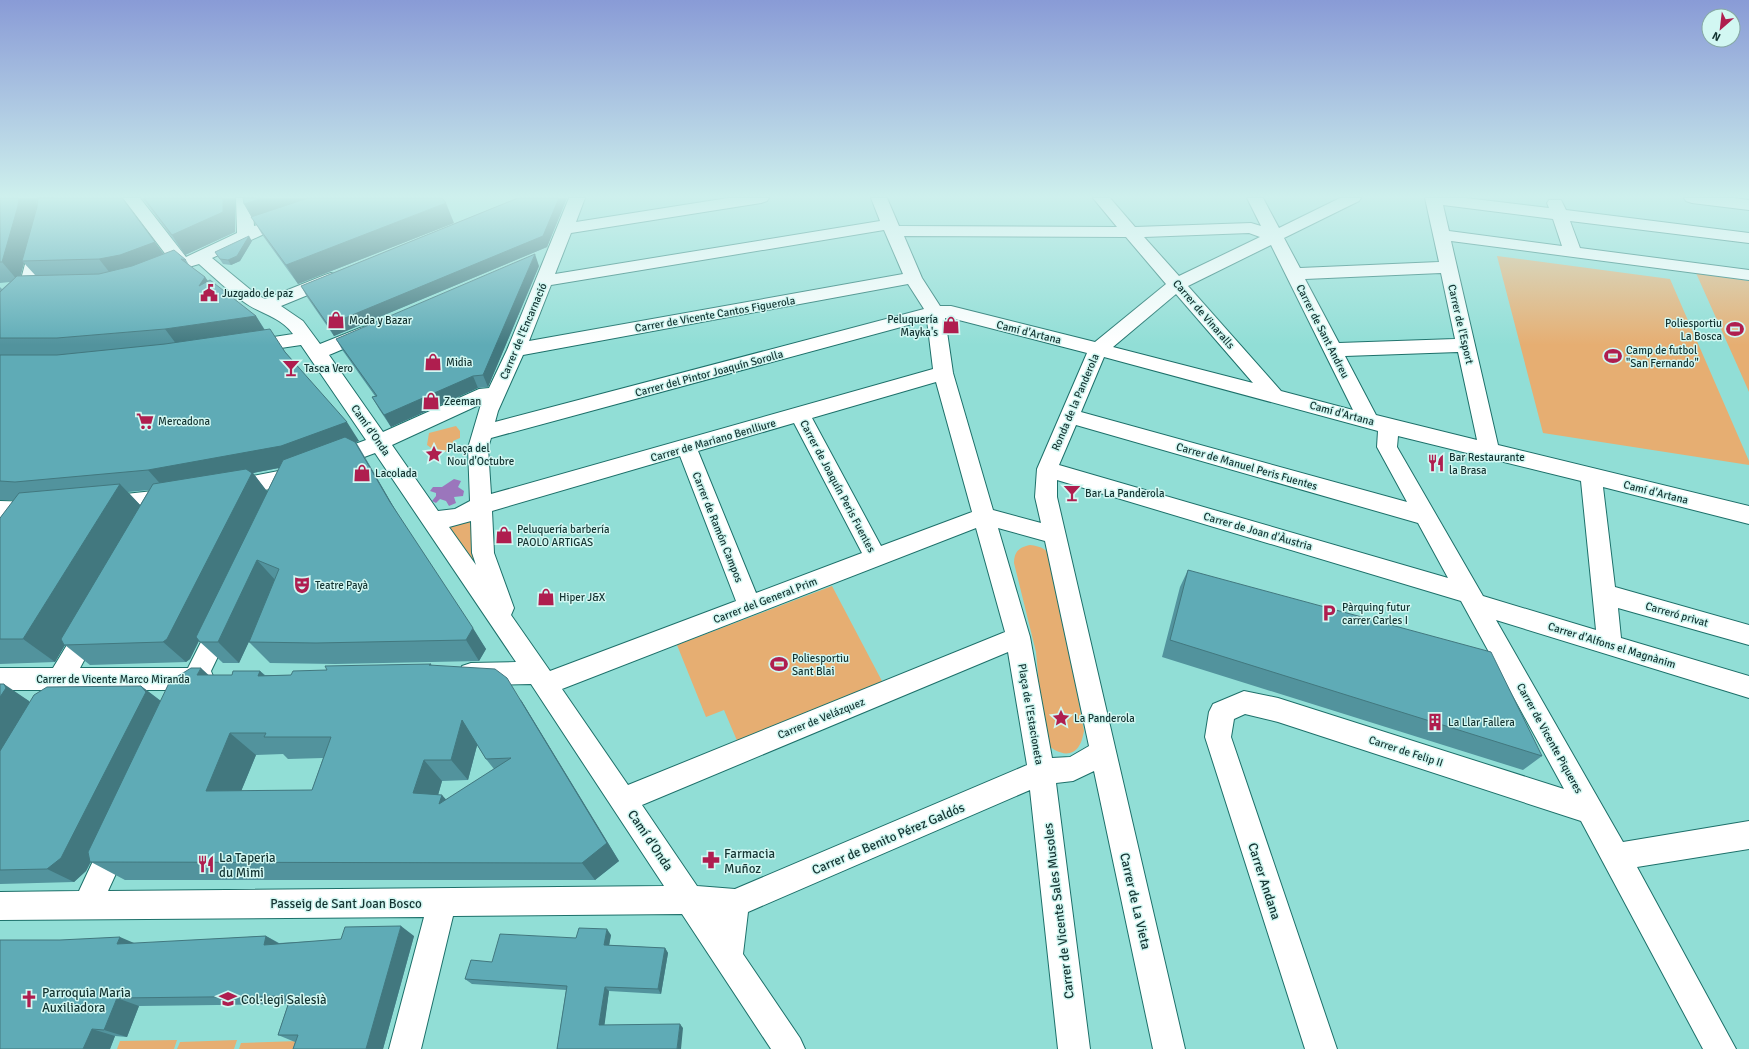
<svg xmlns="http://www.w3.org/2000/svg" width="1749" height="1049" font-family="Signika,sans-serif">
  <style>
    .green { fill: #e6ae72 }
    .water { fill: #9b76bc }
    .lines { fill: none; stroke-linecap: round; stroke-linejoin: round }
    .minor-casing { stroke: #1d706a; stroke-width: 2 }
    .minor { fill: #fff; fill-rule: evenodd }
    .wall { fill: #52939d; fill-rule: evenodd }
    .shaded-wall { fill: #42787f }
    .building { fill: #5fabb6; stroke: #42787f; fill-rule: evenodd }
    .labels { text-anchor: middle; stroke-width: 3; stroke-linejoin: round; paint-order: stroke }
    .poi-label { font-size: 11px; fill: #143432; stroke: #d2f7f2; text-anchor: start }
    .street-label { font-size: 11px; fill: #143432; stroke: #d2f7f2 }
    .near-street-label { font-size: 13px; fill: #143432; stroke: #d2f7f2 }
    .near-poi-label { font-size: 13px; fill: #143432; stroke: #d2f7f2; text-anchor: start }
  </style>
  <rect width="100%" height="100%" fill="#91ded6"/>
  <path class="green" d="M1497,256L1670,279L1749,461V465L1543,433Z
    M1696,273L1749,281V392L1742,376Z
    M456,426L460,431V438L453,441L452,448L445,452H437L427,445L429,433Z
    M469,518L472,522L478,574L442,525Z
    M1030,545C1041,546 1049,550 1053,561L1084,731C1083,735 1082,742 1079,746C1069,761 1053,750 1044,742L1036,652L1014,563C1014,551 1020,547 1030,545Z
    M832,586L883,683L738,743L724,710L706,717L677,645Z
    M177,1040L174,1049H117L120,1041Z
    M237,1040L234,1049H177L180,1042Z
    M298,1041L296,1049H239L241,1043Z"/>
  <path class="water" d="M454,479L461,481L458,487L464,491L463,496L454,497L456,503L449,506L446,501L440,499L436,503L432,501L436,496V493L430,491L433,487H442Z"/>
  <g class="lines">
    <g class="minor-casing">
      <path id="minor" d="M38,198H54L51,226L36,289L6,321L0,323V306L19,287L35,226Z
        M123,198H140L186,257L237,233L236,198H252L254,226L288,216L294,217L296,221L294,225L262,235L212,258L257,295L265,299L325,275L331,273L337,275L340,279L337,283L281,306L303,321L320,344L360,328L367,326L374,328L376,332L374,336L329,355L383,432L479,389L489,388L507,350L569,198H585L576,222L728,198H769L767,201L761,203L571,233L555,274L880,221L871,198H887L899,226L1117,227L1093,198H1110L1135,227L1251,223L1261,226L1247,198H1263L1279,228L1340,198H1361L1359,201L1284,238L1300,268L1439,262L1425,198H1466L1549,208L1547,203L1549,200H1561L1566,210L1749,233V243L1570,221L1580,248L1749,270V280L1451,241L1498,445L1749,506V524L1603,487L1615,587L1749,625V645L1618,608L1621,638L1749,676V698L1496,620L1623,842L1749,821V849L1637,867L1736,1049H1703L1581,821L1278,722L1245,714L1234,719L1231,737L1337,1049H1305L1205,737L1209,712L1213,704L1244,691L1278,698L1564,789L1461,601L1057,480V497L1185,1049H1153L1094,771L1073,781L1056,783L1090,1049H1058L1030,790L748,912L743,954L800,1038L805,1049H771L682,914L453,916L421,1049H389L424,917L0,920V892L79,891L106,833L116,829L126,833L130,843L108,891L664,886L531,684L471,685L462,682L459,674L462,666L471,663L516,662L375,453L332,469L325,467L322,461L325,455L366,440L301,345L248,353L241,351L239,347L241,343L248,341L293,334C280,316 260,314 244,302C228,291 214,277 199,264L182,269L176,268ZM1443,205L1553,219L1562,246L1449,231ZM884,230L903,274L529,341L551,285ZM1249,233L1260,237L1179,276L1144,237ZM904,236L1126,237L1166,284L1095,342L951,306H940L922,278ZM1271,245L1353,410L1281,391L1188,286ZM1441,273L1455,339L1339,343L1305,279ZM908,284L924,309L495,422L498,411L523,355ZM1176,294L1253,383L1113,347ZM945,318H951L1087,353L1037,469L1035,497L1041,523L993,510L953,373ZM927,320L933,369L491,494L488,448L491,438ZM1458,352L1477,440L1376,415L1345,356ZM1104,357L1378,431L1377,447L1407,502L1081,412ZM936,382L972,512L881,546L812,418ZM481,404L468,448L470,501L455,509L438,511L392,445ZM794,423L862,553L756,593L698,451ZM1076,425L1418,523L1448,578L1059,465ZM1398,436L1581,481L1596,630L1483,596L1397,447ZM680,456L736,601L550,671L511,615L514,608L494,553L492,511ZM471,521L472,553L476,565L449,527ZM976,528L1005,632L628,785L562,689ZM998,528L1045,541L1089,746L1070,757L1052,758L1030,637ZM1008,652L1027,765L735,889L697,886L642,805Z
        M1684,198H1734L1749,200V210L1692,203L1686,201Z
        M302,465L309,467L313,473L309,479L291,485L232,496L224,494L221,488L224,482L232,480L289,469Z
        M172,489L180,491L183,497L180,503L172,505L107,512L99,510L96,504L99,498L107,496Z
        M0,501L37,502L45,504L48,510L45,516L37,518L0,517Z
        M222,613L230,616L234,623L211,671L214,679L211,687L202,690L198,699L189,702L180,699L177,690H67L63,698L54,701L45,698L42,690H0V668H53L82,620L90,617L98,620L102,627L80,668H188L214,616Z"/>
    </g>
    <use href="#minor" class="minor"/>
  </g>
  <path class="wall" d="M0,198H37L35,214L163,254L186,260L189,265L205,277L208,281L256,316L265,330L285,352L359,441L356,442L370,466L400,518L486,649L479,661L335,664L270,663L249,642L251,637L239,663H223L199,641L190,659L186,662L90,665L65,645L55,662L0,664V518L14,500H0V287L2,289L10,282L0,283ZM24,263L35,275L20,276ZM279,468L267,492L253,473ZM149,490L140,505L128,492Z
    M142,198H235V232L185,255Z
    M518,198H567L547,247L334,336L307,297L301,286Z
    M244,204L454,223L298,284L263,236Z
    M252,241L240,261L231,265L223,264L215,252Z
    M539,266L488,387L478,388L391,427L379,409L372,397L375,396L343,351L336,339Z
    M1188,570L1542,756L1523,770L1162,657L1180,587Z
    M431,664L432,666L521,700L619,861L595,880H125L91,862L86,871L74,882L0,884V684L29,701L30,703L141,686L161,701L209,675H232L260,671L265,675H291L327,670ZM477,745L486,759L494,769L446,800L438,795L442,781L468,780ZM283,754L288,759L323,758L312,790L241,791L256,755Z
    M611,935L609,945L665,948L668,953L661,994L609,991L604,1025L683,1028L557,1049L566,990L472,984L465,979L492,962L576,938Z
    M266,936L279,943L414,936L383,1049H293L295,1042L278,1035L288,1004L139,1006L127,1037L115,1036L110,1049H0L134,944Z"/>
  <path class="shaded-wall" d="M19,198H37L34,226L22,261L24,263L19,282L2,262Z
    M223,198H235V232L185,255L172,235Z
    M263,198H335L252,218L244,204Z
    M559,198H567L547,247L334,336L328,325Z
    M446,203L454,223L298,284L286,265Z
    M249,236L252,241L240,261L231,265L228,260Z
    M155,242L169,261L114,278L99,259Z
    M535,254L539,266L488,387L483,375Z
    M205,277L218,296L199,286Z
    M256,316L268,336L180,349L165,329Z
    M473,376L478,388L391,427L384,415Z
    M347,422L359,441L294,465L253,473L270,495L190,659L186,662L163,642L165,489L148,470Z
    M356,442L370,466L404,525L390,502Z
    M120,484L145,510L55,662L23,639Z
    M257,560L277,582L239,663L218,642Z
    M473,628L486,649L479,661L466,640Z
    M201,668L226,691L197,675Z
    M260,671L283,694L258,676Z
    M4,684L29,701L30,704L0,755V697Z
    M141,686L162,702L110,823L86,871L74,882L47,869Z
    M521,700L619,861L595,880L582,863Z
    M462,720L478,742L468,780L451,760Z
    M230,733L256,755L233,811L206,791Z
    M424,760L442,781L433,813L413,793Z
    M442,795L460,815L439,804Z
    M401,926L414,936L383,1049H366Z
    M607,929L611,935L608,951L604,945Z
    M266,936L283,946L264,945Z
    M120,937L141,946L117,944Z
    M665,948L668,953L661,994L658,989Z
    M605,987L609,991L604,1029L599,1025Z
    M117,998L139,1006L127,1037L104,1030Z
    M680,1024L683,1028L681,1049H677Z
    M92,1029L115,1036L110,1049H83Z"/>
  <path class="building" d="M0,198H19L18,206L2,262H0Z
    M38,198H122L155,242L120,255L99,259L22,261L37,207Z
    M144,198H223V212L172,235Z
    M243,198H263L244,204Z
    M308,198H442L446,203L286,265L251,217Z
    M518,198H559L543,236L328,325L301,286Z
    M249,236L237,256L228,260L220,259L215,252Z
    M174,250L186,260L181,259L205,277L199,286L210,280L256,316L165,329L57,338H0V292L17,276L99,274L132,266Z
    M535,254L483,375L473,376L384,415L372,397L377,396L336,339Z
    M270,329L285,352L347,422L281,446L148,470L15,482L0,481V355H57L165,344Z
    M345,437L355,442L390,502L473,628L466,640L316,643L249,642L279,569L257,560L218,642H200L196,637L283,460Z
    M246,469L252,473L167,639L163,642L64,645L61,639L153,484Z
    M120,484L23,639H0V518L19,493Z
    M1188,570L1491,652L1542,756L1170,640Z
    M431,664L429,665L495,669L507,678L607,843L582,863L90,862L88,852L170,681L191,668H201L197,675H232L233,671H260L258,676L291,675L293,671L327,670L325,666ZM462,720L486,759L511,758L439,804L442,795L413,793L424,760H451ZM230,733H266L264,737H331L312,790L206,791Z
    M0,684H4L6,688L0,697Z
    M141,686L146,692L86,809L61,858L47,869L0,870V751L34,695L47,687Z
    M401,926L366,1049H293L298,1035H278L291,996L117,998L104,1030L92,1029L83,1049H0V940H60L120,937L117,944L266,936L264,945L341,939L345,927Z
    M579,928L607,929L604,945L665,948L658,989L605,987L599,1025L680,1024L677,1049H557L567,986L465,979L471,960L492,962L500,934L576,938Z"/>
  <linearGradient id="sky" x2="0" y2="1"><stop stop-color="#899bd6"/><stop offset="0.57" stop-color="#cef0ed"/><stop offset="1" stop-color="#cef0ed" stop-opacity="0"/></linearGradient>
  <rect width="1749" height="345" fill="url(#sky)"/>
  <defs>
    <g id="civic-bare" transform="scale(1.38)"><path d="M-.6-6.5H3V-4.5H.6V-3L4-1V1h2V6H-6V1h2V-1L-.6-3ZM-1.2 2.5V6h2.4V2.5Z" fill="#af1e4f" stroke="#d2f7f2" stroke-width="2.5" paint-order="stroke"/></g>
    <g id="shop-bare" transform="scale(1.38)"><path d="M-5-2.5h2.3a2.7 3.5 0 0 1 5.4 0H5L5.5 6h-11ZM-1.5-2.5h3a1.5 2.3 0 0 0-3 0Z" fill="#af1e4f" stroke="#d2f7f2" stroke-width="2.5" paint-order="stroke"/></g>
    <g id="stadium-bare" transform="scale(1.38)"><path d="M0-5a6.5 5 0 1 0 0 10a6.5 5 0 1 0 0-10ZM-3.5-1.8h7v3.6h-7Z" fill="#af1e4f" stroke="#d2f7f2" stroke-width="2.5" paint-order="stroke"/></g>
    <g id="bar-bare" transform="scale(1.38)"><path d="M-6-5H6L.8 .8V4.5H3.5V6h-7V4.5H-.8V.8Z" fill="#af1e4f" stroke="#d2f7f2" stroke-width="2.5" paint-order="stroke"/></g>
    <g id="supermarket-bare" transform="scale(1.38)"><path d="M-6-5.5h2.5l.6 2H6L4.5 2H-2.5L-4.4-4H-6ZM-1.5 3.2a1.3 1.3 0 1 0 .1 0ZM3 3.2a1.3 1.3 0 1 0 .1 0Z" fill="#af1e4f" stroke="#d2f7f2" stroke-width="2.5" paint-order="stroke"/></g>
    <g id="sight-bare" transform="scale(1.38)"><path d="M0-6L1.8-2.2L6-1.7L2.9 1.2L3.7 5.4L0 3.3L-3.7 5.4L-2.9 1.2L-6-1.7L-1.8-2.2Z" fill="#af1e4f" stroke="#d2f7f2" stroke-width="2.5" paint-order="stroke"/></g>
    <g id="restaurant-bare" transform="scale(1.38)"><path d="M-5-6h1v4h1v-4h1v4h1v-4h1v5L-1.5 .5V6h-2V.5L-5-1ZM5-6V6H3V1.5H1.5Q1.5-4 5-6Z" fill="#af1e4f" stroke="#d2f7f2" stroke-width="2.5" paint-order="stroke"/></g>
    <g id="theatre-bare" transform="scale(1.38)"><path d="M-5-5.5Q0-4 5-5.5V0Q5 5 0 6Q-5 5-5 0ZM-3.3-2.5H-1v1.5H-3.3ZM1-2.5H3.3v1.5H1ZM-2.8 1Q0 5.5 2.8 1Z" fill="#af1e4f" stroke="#d2f7f2" stroke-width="2.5" paint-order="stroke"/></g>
    <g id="parking-bare" transform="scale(1.38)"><path d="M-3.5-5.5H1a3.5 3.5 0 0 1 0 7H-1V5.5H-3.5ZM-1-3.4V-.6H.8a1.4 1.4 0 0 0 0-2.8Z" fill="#af1e4f" stroke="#d2f7f2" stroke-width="2.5" paint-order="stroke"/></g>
    <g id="building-bare" transform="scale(1.38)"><path d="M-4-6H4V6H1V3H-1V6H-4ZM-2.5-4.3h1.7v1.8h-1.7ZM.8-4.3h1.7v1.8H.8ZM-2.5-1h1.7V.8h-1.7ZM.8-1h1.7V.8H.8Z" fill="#af1e4f" stroke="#d2f7f2" stroke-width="2.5" paint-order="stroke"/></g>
    <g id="pharmacy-bare" transform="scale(1.38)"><path d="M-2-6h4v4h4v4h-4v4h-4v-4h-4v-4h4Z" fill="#af1e4f" stroke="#d2f7f2" stroke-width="2.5" paint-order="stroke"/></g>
    <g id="church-bare" transform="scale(1.38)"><path d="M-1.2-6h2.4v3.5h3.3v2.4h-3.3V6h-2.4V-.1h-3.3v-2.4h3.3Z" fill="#af1e4f" stroke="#d2f7f2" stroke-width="2.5" paint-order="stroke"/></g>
    <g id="school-bare" transform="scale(1.38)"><path d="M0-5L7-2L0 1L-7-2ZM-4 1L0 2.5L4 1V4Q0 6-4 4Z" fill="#af1e4f" stroke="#d2f7f2" stroke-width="2.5" paint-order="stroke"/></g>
  </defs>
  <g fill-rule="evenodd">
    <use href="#civic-bare" x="209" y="293"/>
    <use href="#shop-bare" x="336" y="320"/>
    <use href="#shop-bare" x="951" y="325"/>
    <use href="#stadium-bare" x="1735" y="329"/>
    <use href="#stadium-bare" x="1613" y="356"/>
    <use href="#shop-bare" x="433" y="362"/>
    <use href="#bar-bare" x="291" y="368"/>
    <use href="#shop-bare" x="431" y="401"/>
    <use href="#supermarket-bare" x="145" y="421"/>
    <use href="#sight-bare" x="434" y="454"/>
    <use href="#restaurant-bare" x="1436" y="463"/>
    <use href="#shop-bare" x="362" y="473"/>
    <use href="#bar-bare" x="1072" y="493"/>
    <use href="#shop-bare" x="504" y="535"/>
    <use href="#theatre-bare" x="302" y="585"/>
    <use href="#shop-bare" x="546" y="597"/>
    <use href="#parking-bare" x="1329" y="613"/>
    <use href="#stadium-bare" x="779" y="664"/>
    <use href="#sight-bare" x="1061" y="718"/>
    <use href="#building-bare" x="1435" y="722"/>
    <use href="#pharmacy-bare" x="711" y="860"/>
    <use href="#restaurant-bare" x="206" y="864"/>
    <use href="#church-bare" x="29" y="999"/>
    <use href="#school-bare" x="228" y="999"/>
  </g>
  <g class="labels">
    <g class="poi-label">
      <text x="222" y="297">Juzgado de paz</text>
      <text x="938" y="323" text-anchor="end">Peluquería<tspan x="938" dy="13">Mayka's</tspan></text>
      <text x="349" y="324">Moda y Bazar</text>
      <text x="1722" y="327" text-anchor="end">Poliesportiu<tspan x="1722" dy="13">La Bosca</tspan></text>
      <text x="1626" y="354">Camp de futbol<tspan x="1626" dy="13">"San Fernando"</tspan></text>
      <text x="446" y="366">Midia</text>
      <text x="304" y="372">Tasca Vero</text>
      <text x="444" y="405">Zeeman</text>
      <text x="158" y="425">Mercadona</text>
      <text x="447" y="452">Plaça del<tspan x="447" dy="13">Nou d'Octubre</tspan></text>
      <text x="1449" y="461">Bar Restaurante<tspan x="1449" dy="13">la Brasa</tspan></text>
      <text x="375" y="477">Lacolada</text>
      <text x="1085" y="497">Bar La Panderola</text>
      <text x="517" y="533">Peluquería barbería<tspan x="517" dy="13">PAOLO ARTIGAS</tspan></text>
      <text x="315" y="589">Teatre Payà</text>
      <text x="559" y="601">Hiper J&amp;X</text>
      <text x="1342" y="611">Pàrquing futur<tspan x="1342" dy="13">carrer Carles I</tspan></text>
      <text x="792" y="662">Poliesportiu<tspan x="792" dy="13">Sant Blai</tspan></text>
      <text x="1074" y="722">La Panderola</text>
      <text x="1448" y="726">La Llar Fallera</text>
    </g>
    <g class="street-label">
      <text transform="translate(715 314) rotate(-10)" y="4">Carrer de Vicente Cantos Figuerola</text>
      <text transform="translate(1204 314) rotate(49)" y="4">Carrer de Vinaralls</text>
      <text transform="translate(1461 324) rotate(77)" y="4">Carrer de l'Esport</text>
      <text transform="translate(523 331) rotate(-67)" y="4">Carrer de l'Encarnació</text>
      <text transform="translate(1323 331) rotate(63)" y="4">Carrer de Sant Andreu</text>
      <text transform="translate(1029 332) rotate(14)" y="4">Camí d'Artana</text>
      <text transform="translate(709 373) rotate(-15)" y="4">Carrer del Pintor Joaquín Sorolla</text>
      <text transform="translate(1075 402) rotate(-67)" y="4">Ronda de la Panderola</text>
      <text transform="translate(1342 413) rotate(15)" y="4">Camí d'Artana</text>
      <text transform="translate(371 430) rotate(55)" y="4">Camí d'Onda</text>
      <text transform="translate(713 440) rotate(-16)" y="4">Carrer de Mariano Benlliure</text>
      <text transform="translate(1247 466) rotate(16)" y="4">Carrer de Manuel Peris Fuentes</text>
      <text transform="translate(838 486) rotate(62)" y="4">Carrer de Joaquín Peris Fuentes</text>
      <text transform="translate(1656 492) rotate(14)" y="4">Camí d'Artana</text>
      <text transform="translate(718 527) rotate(68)" y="4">Carrer de Ramón Campos</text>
      <text transform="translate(1258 531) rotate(16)" y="4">Carrer de Joan d'Àustria</text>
      <text transform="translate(765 600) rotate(-21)" y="4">Carrer del General Prim</text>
      <text transform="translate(1677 614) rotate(16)" y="4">Carreró privat</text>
      <text transform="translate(1612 645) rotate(17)" y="4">Carrer d'Alfons el Magnànim</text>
      <text x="113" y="683">Carrer de Vicente Marco Miranda</text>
      <text transform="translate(1031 714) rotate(80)" y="4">Plaça de l'Estacioneta</text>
      <text transform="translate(821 718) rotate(-22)" y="4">Carrer de Velázquez</text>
      <text transform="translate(1550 738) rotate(61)" y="4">Carrer de Vicente Piqueres</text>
      <text transform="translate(1406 751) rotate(18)" y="4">Carrer de Felip II</text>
    </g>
    <g class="near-street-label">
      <text transform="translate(888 838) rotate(-23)" y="5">Carrer de Benito Pérez Galdós</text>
      <text transform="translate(651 840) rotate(56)" y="5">Camí d'Onda</text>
      <text transform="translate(1265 881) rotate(72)" y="5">Carrer Andana</text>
      <text transform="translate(1136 901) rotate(77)" y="5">Carrer de La Vieta</text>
      <text x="346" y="908">Passeig de Sant Joan Bosco</text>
      <text transform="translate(1058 911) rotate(-97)" y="5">Carrer de Vicente Sales Musoles</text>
    </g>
    <g class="near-poi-label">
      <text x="724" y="858">Farmacia<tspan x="724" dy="15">Muñoz</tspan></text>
      <text x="219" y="862">La Taperia<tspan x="219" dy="15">du Mimi</tspan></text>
      <text x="42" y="997">Parroquia Maria<tspan x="42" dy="15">Auxiliadora</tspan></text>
      <text x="241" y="1004">Col·legi Salesià</text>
    </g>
  </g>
  <g transform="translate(1721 28) rotate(208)"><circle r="19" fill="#d2f7f2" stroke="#86a9a5"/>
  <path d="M0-3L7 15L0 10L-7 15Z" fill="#af1e4f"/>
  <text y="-6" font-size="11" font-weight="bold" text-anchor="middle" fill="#143432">N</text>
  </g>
</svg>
